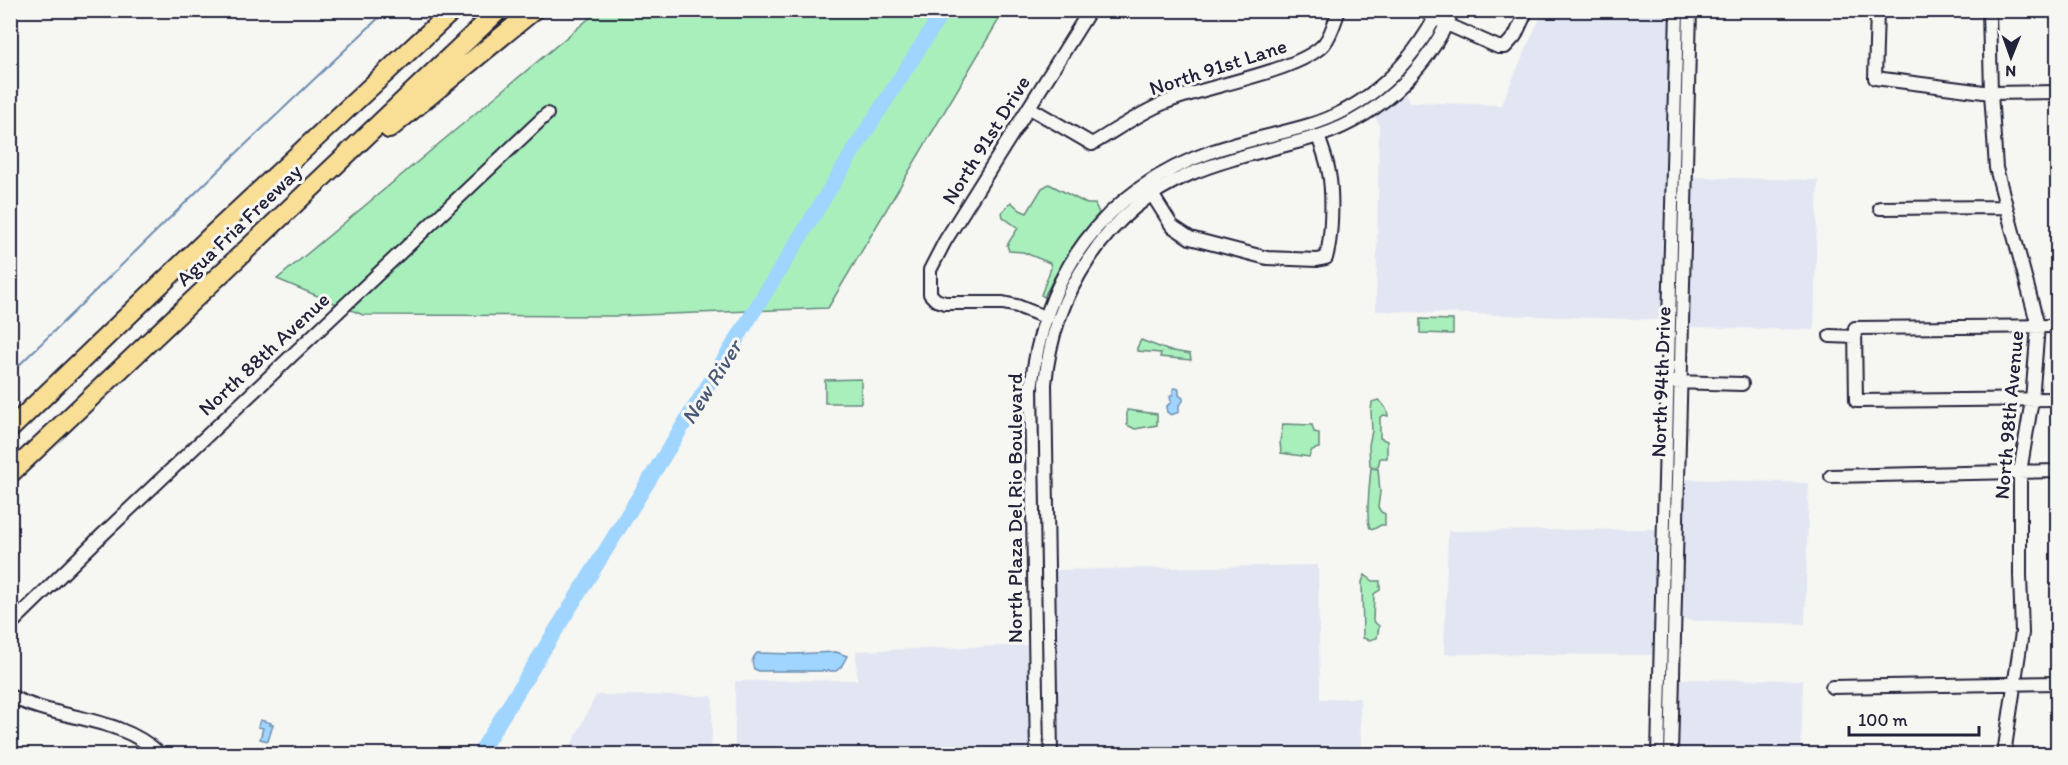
<svg xmlns="http://www.w3.org/2000/svg" width="2068" height="765" font-family="Itim,sans-serif">
  <style>
    .built { fill: #e2e6f2 }
    .green { fill: #a8efbc; stroke: #65887c; stroke-width: 1.5 }
    .water { fill: #9fd5fe; stroke: #6d8db0; stroke-width: 1.5 }
    .lines { fill: none; stroke-linecap: round; stroke-linejoin: round }
    .stream { stroke: #6d8db0; stroke-width: 2 }
    .river { stroke: #9fd5fe; stroke-width: 15 }
    .minor-casing { stroke: #22223b; stroke-width: 16 }
    .highway-casing { stroke: #22223b; stroke-width: 22 }
    .minor { stroke: #f6f6f2; stroke-width: 12 }
    .highway { stroke: #f9df96; stroke-width: 18 }
    .labels { text-anchor: middle; stroke-width: 6; stroke-linejoin: round; paint-order: stroke }
    .street-label { font-size: 21px; fill: #22223b; stroke: #f6f6f2 }
    .water-label { font-size: 22px; font-style: italic; fill: #485876; stroke: #f6f6f2 }
  </style>
  <rect width="100%" height="100%" fill="#f6f6f2"/>
  <filter id="ink" filterUnits="userSpaceOnUse"><feTurbulence type="fractalNoise" baseFrequency=".0167" numOctaves="2"/><feDisplacementMap in="SourceGraphic" scale="12" xChannelSelector="R" yChannelSelector="G"/><feConvolveMatrix kernelMatrix="1 2 1 2 8 2 1 2 1" color-interpolation-filters="sRGB"/></filter>
  <g filter="url(#ink)">
    <path class="built" d="M1543,11H1671L1664,320L1376,311L1379,125L1374,115L1404,90L1409,102L1501,105Z
      M1691,177L1818,180L1814,330L1688,327Z
      M1684,479L1809,483L1805,624L1681,620Z
      M1659,529L1656,655L1444,654L1448,531Z
      M1318,565L1320,699L1360,698L1361,754H1056L1053,570Z
      M1031,645L1032,754H735V681L857,680L856,651Z
      M1679,679L1803,680L1801,754H1677Z
      M596,695L713,696L711,754H567Z"/>
    <path class="green" d="M598,11H1004L828,308L615,316L363,315L277,279Z
      M1049,184L1087,204H1095L1099,213C1076,240 1059,266 1044,297L1041,295L1051,268L1050,263L1023,252L1009,251L1007,245L1018,228L1003,217L1002,212L1011,202L1020,210L1027,213L1042,188Z
      M1420,319L1453,320V334L1420,333Z
      M1141,340L1167,350L1190,354L1191,360L1160,357L1161,353L1137,351V348Z
      M861,379V403H825V380Z
      M1378,400C1383,403 1388,410 1388,416L1384,415L1380,417V438L1387,441V458H1380L1378,467L1370,466L1369,445L1372,431L1371,411L1372,402Z
      M1127,410L1157,414V425L1135,429L1127,425Z
      M1283,424L1312,425L1314,432L1319,433V448L1312,450L1309,457L1281,453L1280,441Z
      M1371,468L1378,469L1380,492L1378,507L1381,512L1385,514V525H1381L1374,529L1370,528C1365,518 1370,481 1371,468Z
      M1365,575L1373,581H1380V590L1374,594L1373,621L1379,626L1377,638L1369,640L1363,638L1362,582Z"/>
    <path class="water" d="M1175,388L1179,389V395L1183,398V401L1179,405V412L1171,415L1167,412L1166,407L1171,402L1170,396L1173,394V389Z
      M836,652L847,656L841,667L836,671H759L754,669C751,662 752,658 757,653L794,654Z
      M260,720L271,723L270,725H273L268,741L260,739L263,728L258,727Z"/>
    <g class="lines">
      <path class="stream" d="M10,374L222,167L387,10"/>
      <path class="river" d="M479,754L861,139L944,10"/>
      <g class="minor-casing">
        <path id="minor" d="M1422,10L1442,22L1498,47H1505L1515,36L1527,10
          M1877,10L1875,78L1991,93L2058,92
          M1989,10L1991,93L1996,168L2038,326L2032,400L2020,472V575L2022,633L2004,754
          M1030,108L1092,144C1116,130 1138,114 1164,103C1203,86 1299,72 1324,44C1331,36 1335,21 1339,10
          M1148,188L1172,226L1190,238L1267,258L1317,260L1326,258C1332,238 1333,194 1329,173C1327,160 1322,148 1318,136
          M1880,208L2006,207
          M1045,317L1017,306L1003,303H945L936,300L930,294V270L945,241L1090,10
          M2058,326L1855,328L1856,401L2058,399
          M1830,336L1855,337
          M1674,382L1742,384
          M1831,476L2058,471
          M10,625L100,537L547,114
          M1832,687L2058,683
          M10,696C59,721 119,715 160,754
          M1037,754L1031,389C1043,275 1102,190 1213,151C1243,141 1275,135 1306,126C1366,109 1411,66 1439,10
          M1051,754L1045,384C1053,295 1106,209 1190,174C1228,158 1269,150 1308,139C1373,122 1427,72 1453,10
          M1658,754L1677,10
          M1671,754L1690,10"/>
      </g>
      <g class="highway-casing">
        <path id="highway" d="M389,129L534,10
          M10,429L212,235L453,10
          M10,474L499,10"/>
      </g>
      <use href="#minor" class="minor"/>
      <use href="#highway" class="highway"/>
    </g>
  </g>
  <g class="labels">
    <g class="street-label">
      <text transform="translate(1218 67) rotate(-18)" y="7">North 91st Lane</text>
      <text transform="translate(986 140) rotate(-58)" y="7">North 91st Drive</text>
      <text transform="translate(239 225) rotate(-44)" y="7">Agua Fria Freeway</text>
      <text transform="translate(264 354) rotate(-43)" y="7">North 88th Avenue</text>
      <text transform="translate(1661 382) rotate(-88)" y="7">North 94th Drive</text>
      <text transform="translate(2009 415) rotate(-85)" y="7">North 98th Avenue</text>
      <text transform="translate(1015 508) rotate(-90)" y="7">North Plaza Del Rio Boulevard</text>
    </g>
    <g class="water-label">
      <text transform="translate(711 382) rotate(-58)" y="8">New River</text>
    </g>
  </g>
  <rect width="2068" height="765" fill="none" stroke="#f6f6f2" stroke-width="36"/>
  <rect x="18" y="18" width="2032" height="729" fill="none" stroke="#22223b" stroke-width="2" filter="url(#ink)"/>
  <g transform="translate(2011 57) rotate(181)" stroke="#f6f6f2" stroke-width="4.5" paint-order="stroke">
  <path d="M0-4.5L10 22L0 15L-10 22Z" fill="#22223b"/>
  <text y="-9" font-size="16" font-weight="bold" text-anchor="middle" fill="#22223b">N</text>
  </g>
  <path d="M1849 726v9h130v-9" fill="none" stroke="#22223b" stroke-width="3"/>
  <text x="1858" y="726" font-size="18" fill="#22223b" stroke="#f6f6f2" stroke-width="4.5" paint-order="stroke">100 m</text>
</svg>
